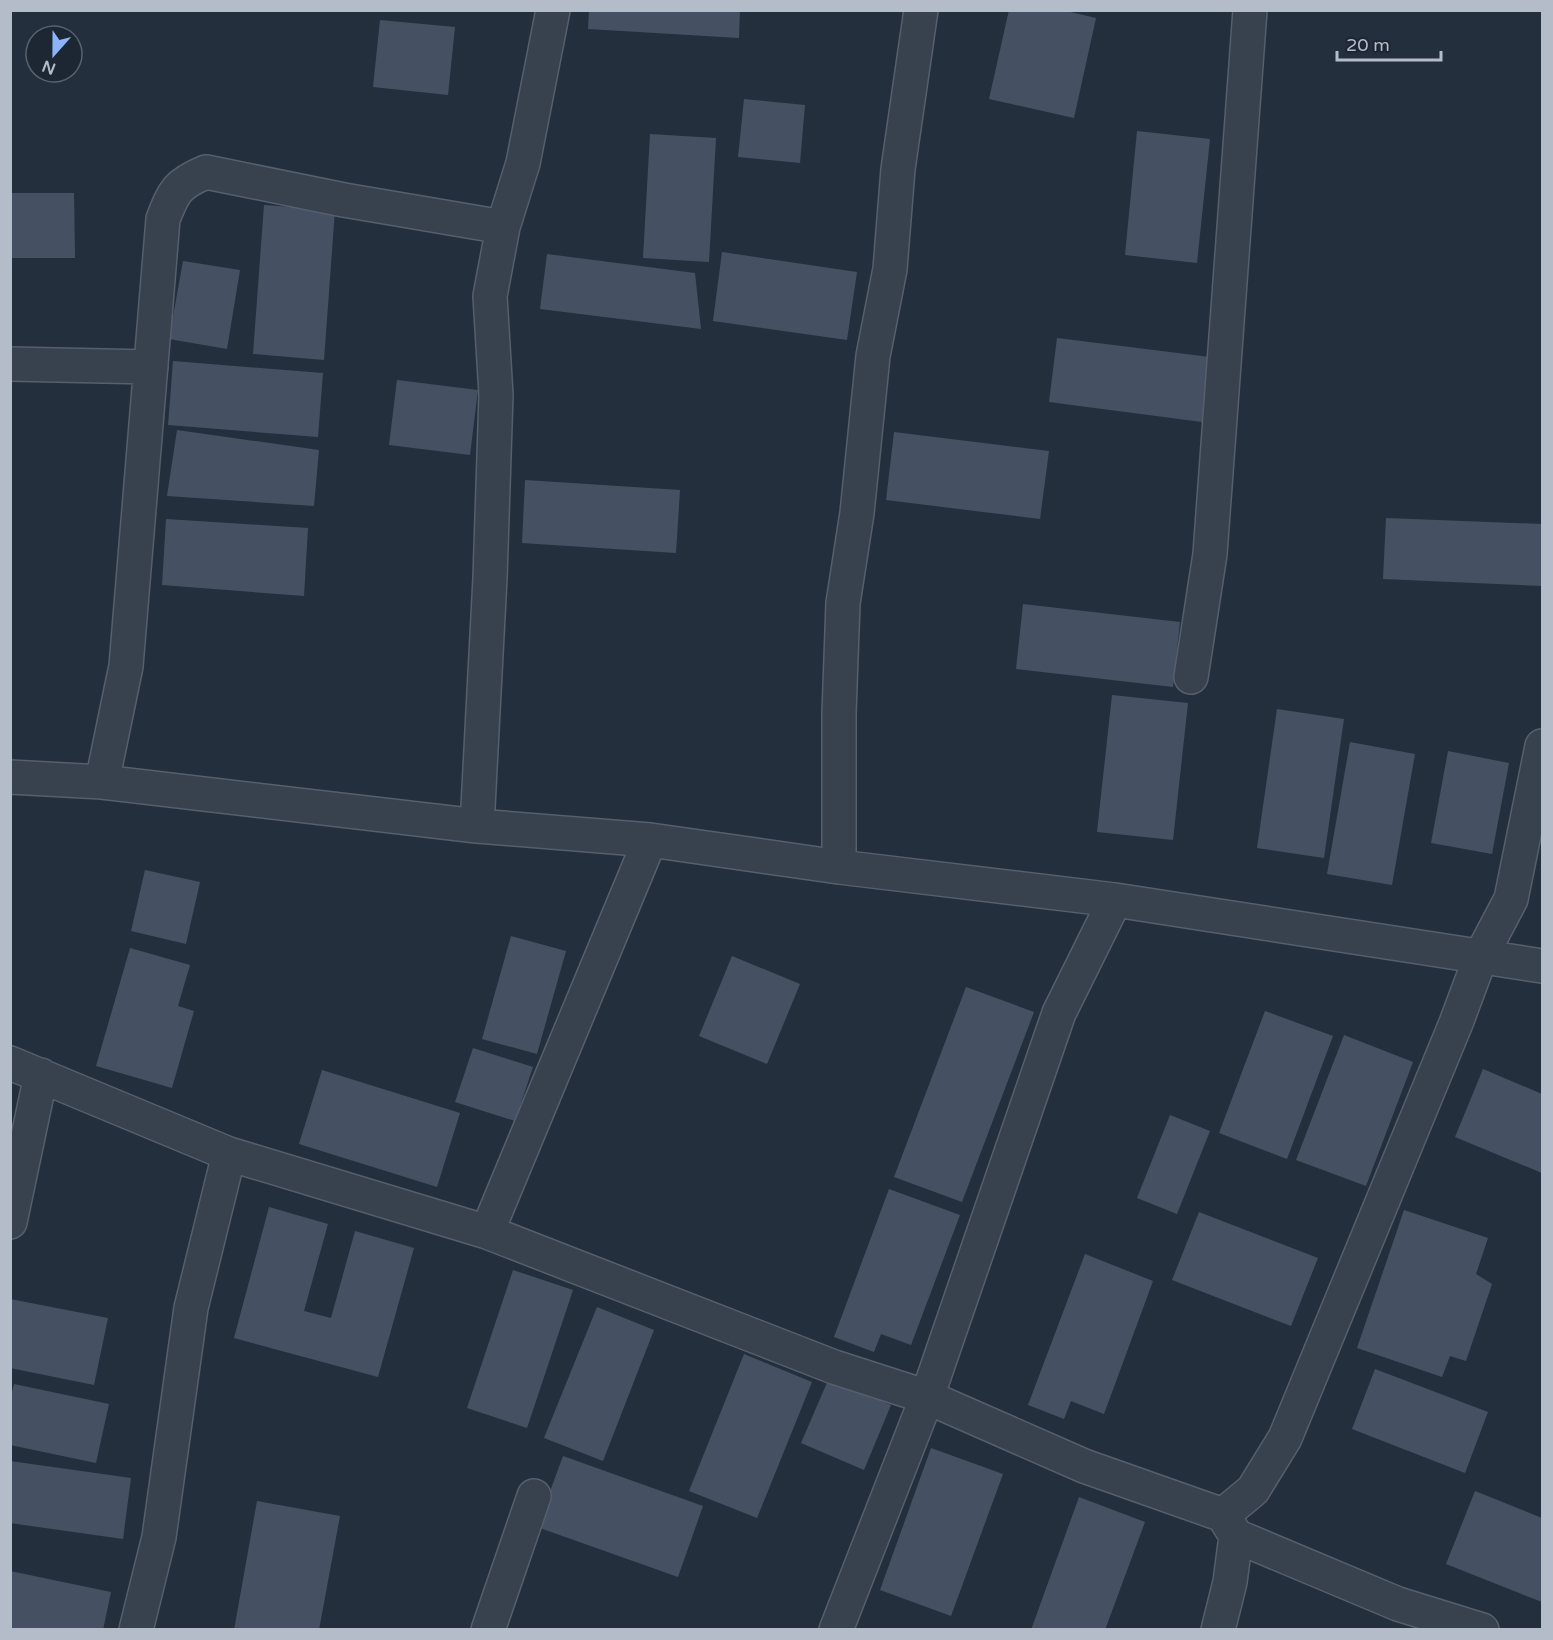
<svg xmlns="http://www.w3.org/2000/svg" width="1553" height="1640" font-family="'Varela Round',sans-serif">
  <style>
    .building { fill: #455162 }
    .lines { fill: none; stroke-linecap: round; stroke-linejoin: round }
    .minor-casing { stroke: #565f6c; stroke-width: 36 }
    .minor { stroke: #38414e; stroke-width: 33 }
  </style>
  <rect width="100%" height="100%" fill="#242f3e"/>
  <path class="building" d="M589,10H740L739,38L588,29Z
    M1009,10H1062L1096,18L1074,118L989,99Z
    M380,20L455,27L448,95L373,87Z
    M744,99L805,105L800,163L738,157Z
    M1137,131L1210,139L1197,263L1125,255Z
    M650,134L716,138L709,262L643,258Z
    M10,193H74L75,258H10Z
    M264,205L335,210L324,360L253,354Z
    M722,252L857,272L847,340L713,321Z
    M547,254L695,273L701,329L540,309Z
    M183,261L240,270L227,349L169,339Z
    M1057,338L1210,357L1202,422L1049,402Z
    M173,361L323,373L318,437L168,425Z
    M397,380L478,390L470,455L389,445Z
    M177,430L319,450L314,506L167,496Z
    M894,432L1049,451L1040,519L886,500Z
    M525,480L680,490L676,553L522,543Z
    M1386,518L1542,524V586L1383,579Z
    M166,519L308,528L304,596L162,585Z
    M1023,604L1180,622L1173,687L1016,669Z
    M1112,695L1188,703L1173,840L1097,832Z
    M1277,709L1344,719L1324,858L1257,848Z
    M1350,742L1415,754L1392,885L1327,874Z
    M1448,751L1509,763L1492,854L1431,843Z
    M145,870L200,882L186,944L131,931Z
    M511,936L566,951L537,1054L482,1039Z
    M130,948L190,965L178,1006L194,1011L172,1088L96,1066Z
    M732,956L800,984L767,1064L699,1036Z
    M966,987L1034,1012L962,1202L894,1177Z
    M1265,1011L1333,1036L1287,1159L1219,1133Z
    M1344,1035L1413,1062L1366,1186L1296,1160Z
    M473,1048L533,1067L515,1121L455,1102Z
    M1483,1069L1542,1094V1173L1455,1137Z
    M322,1070L460,1113L437,1187L299,1144Z
    M1170,1115L1210,1131L1177,1214L1137,1198Z
    M889,1189L960,1215L911,1345L881,1334L874,1352L834,1337Z
    M269,1207L328,1224L304,1311L331,1318L355,1231L414,1248L378,1377L234,1338Z
    M1404,1210L1488,1238L1476,1274L1492,1284L1466,1361L1450,1356L1442,1377L1357,1348Z
    M1199,1212L1318,1258L1291,1326L1172,1280Z
    M1085,1254L1153,1281L1104,1414L1071,1401L1064,1419L1028,1405Z
    M513,1270L573,1290L527,1428L467,1408Z
    M10,1299L108,1318L94,1385L10,1368Z
    M597,1307L654,1330L603,1461L544,1438Z
    M744,1354L812,1382L757,1518L689,1491Z
    M1375,1369L1488,1412L1465,1473L1352,1429Z
    M829,1378L891,1405L864,1470L801,1443Z
    M14,1384L109,1404L96,1463L10,1445V1400Z
    M931,1448L1003,1474L951,1616L880,1590Z
    M563,1456L703,1506L678,1577L537,1527Z
    M10,1461L131,1478L123,1539L10,1523Z
    M1475,1491L1542,1518V1602L1446,1564Z
    M1079,1497L1145,1522L1105,1630H1031Z
    M257,1501L340,1516L319,1630H234Z
    M10,1571L111,1592L103,1630L10,1629Z"/>
  <g class="lines">
    <g class="minor-casing">
      <path id="minor" d="M10,364L151,367
        M1191,677L1210,554L1250,10
        M10,777L102,782L477,826L650,840L839,867L1115,900L1542,966
        M102,782L126,666L163,219C174,191 177,184 206,172L344,200L503,227
        M477,826L490,578L496,395L490,296L503,227L523,163L553,10
        M839,867V713L843,603L857,513L873,356L890,269L898,169L921,10
        M10,1063L229,1154L487,1232L834,1367L927,1397L1084,1466L1223,1515L1236,1536L1398,1604L1482,1630
        M10,1222L41,1075
        M487,1232L650,840
        M1223,1515L1253,1490L1285,1438L1456,1023L1481,956L1511,899L1542,746
        M136,1630L159,1537L191,1308L229,1154
        M488,1630L534,1496
        M836,1630L927,1397L1059,1013L1115,900
        M1218,1630L1230,1582L1236,1536"/>
    </g>
    <use href="#minor" class="minor"/>
  </g>
  <rect width="1553" height="1640" fill="none" stroke="#b4bcc9" stroke-width="24"/>
  <g transform="translate(54 54) rotate(201)"><circle r="28" fill="#1d2633" stroke="#59626f" stroke-width="1.5"/>
  <path d="M0-4.5L10 22L0 15L-10 22Z" fill="#8ab4f8"/>
  <text y="-9" font-size="16" font-weight="bold" text-anchor="middle" fill="#b4bcc9">N</text>
  </g>
  <path d="M1337 51v9h104v-9" fill="none" stroke="#b4bcc9" stroke-width="3"/>
  <text x="1346" y="51" font-size="18" fill="#b4bcc9" stroke="#1d2633" stroke-width="4.5" paint-order="stroke">20 m</text>
</svg>
